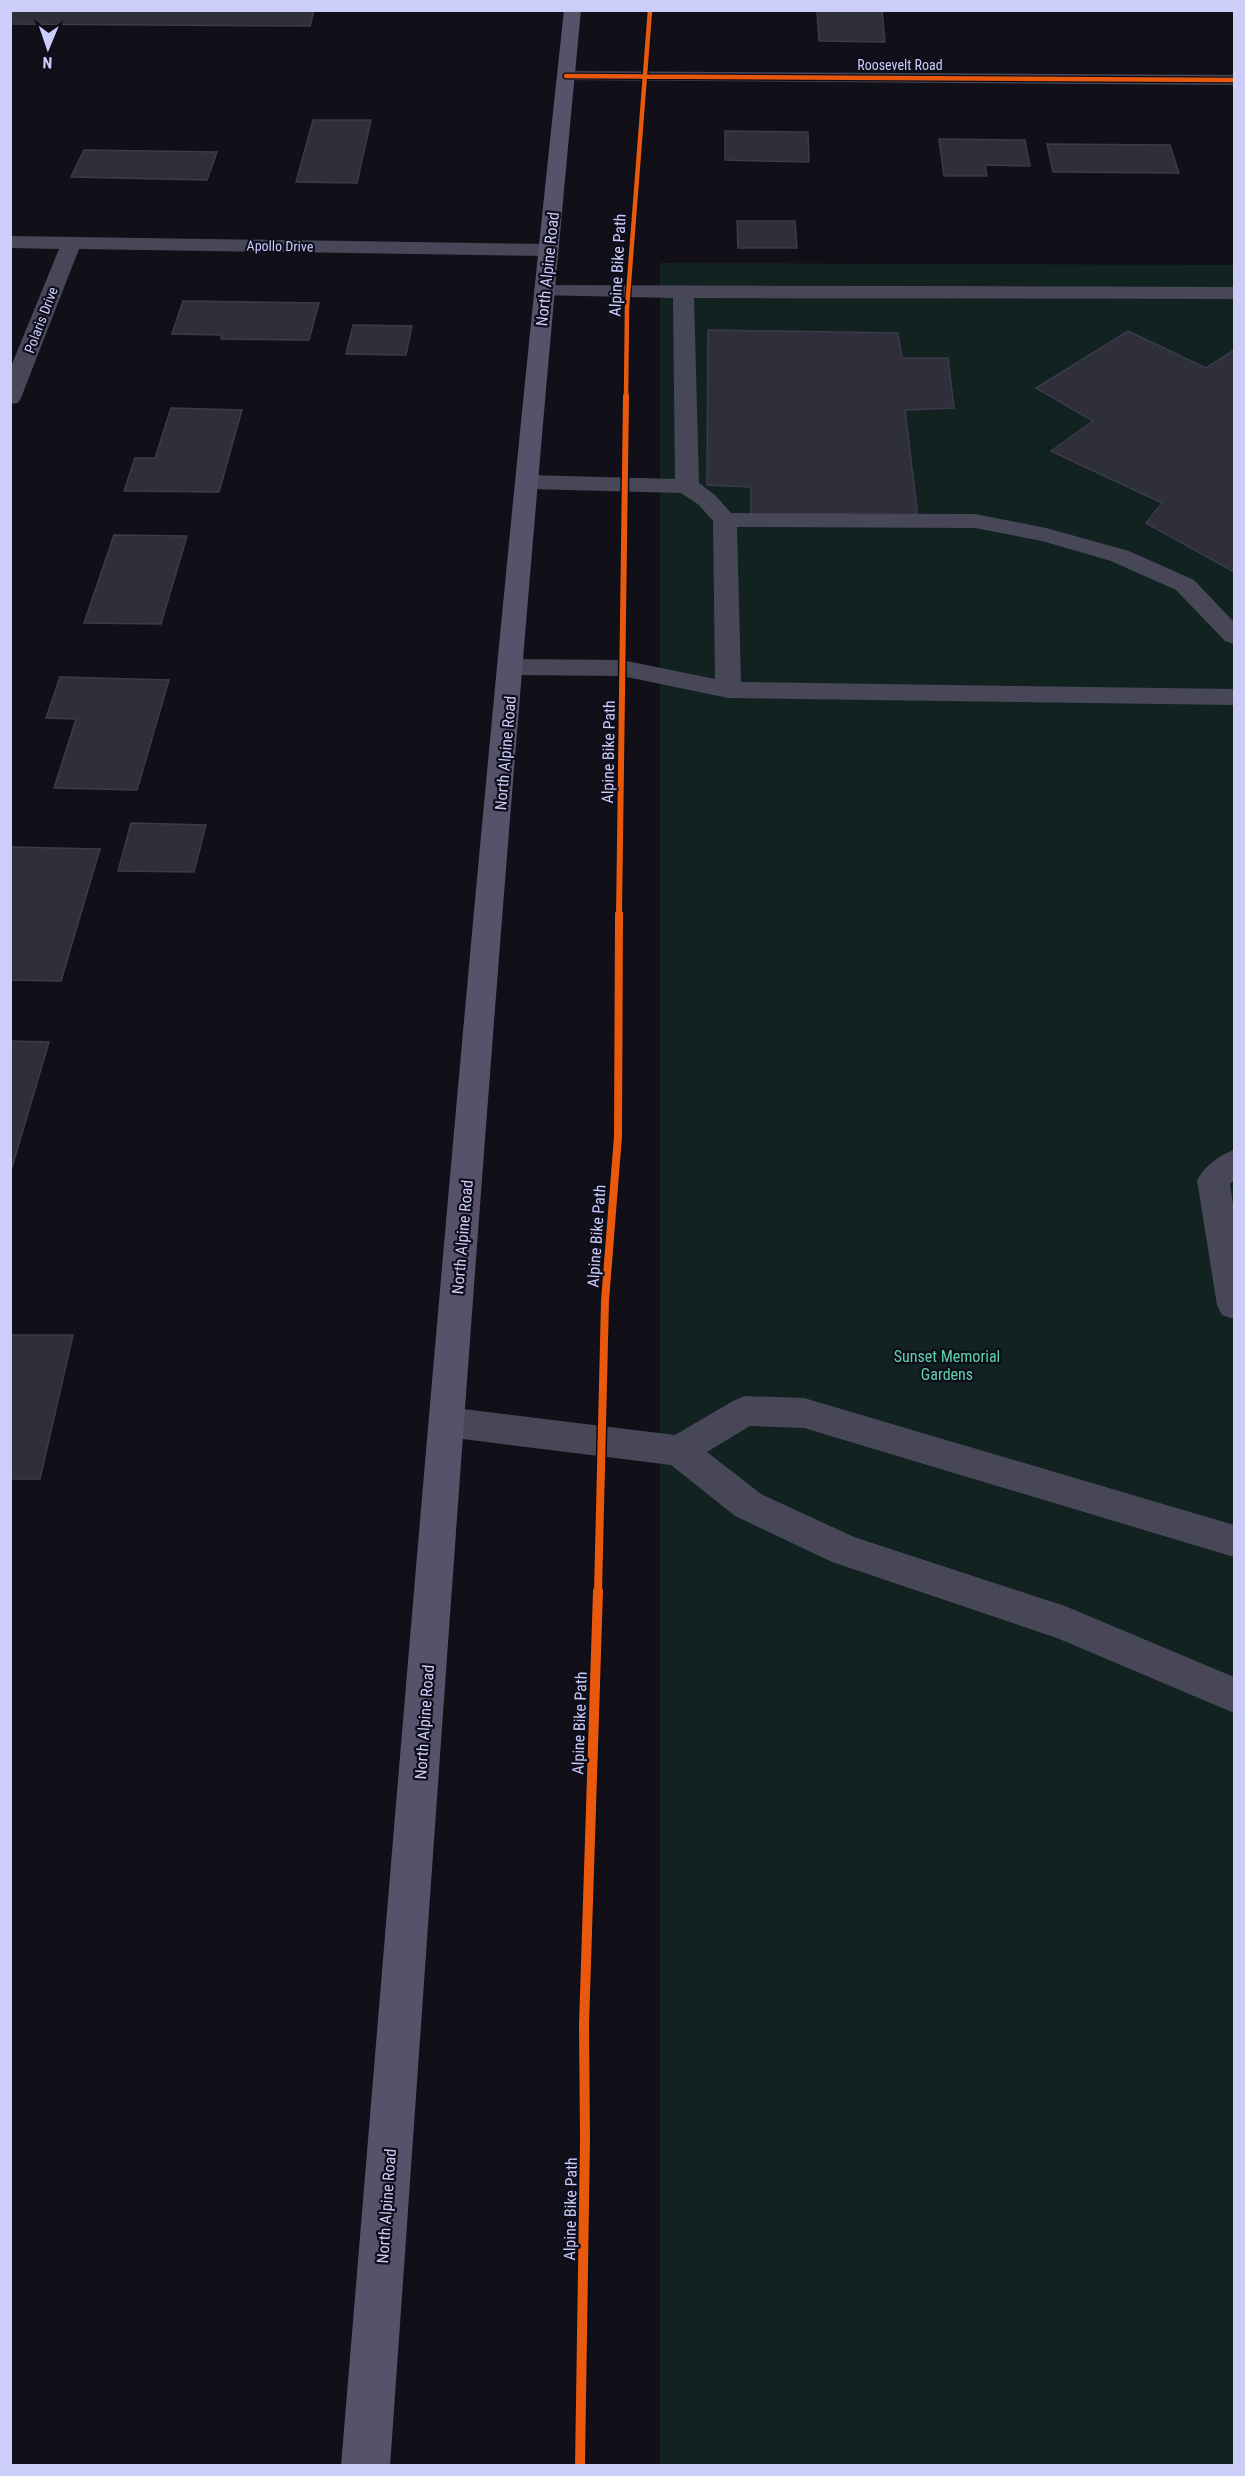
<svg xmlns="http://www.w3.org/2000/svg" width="1245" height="2476" font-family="'Roboto Condensed',sans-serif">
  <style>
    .green { fill: #112221 }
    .building { fill: #2f2e3b; stroke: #3c3a4b; stroke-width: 1.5 }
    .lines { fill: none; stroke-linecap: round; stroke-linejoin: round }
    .minor { fill: #474758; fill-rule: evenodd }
    .major { fill: #58516a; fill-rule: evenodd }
    .cycleway-far3-casing { stroke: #0e0d1c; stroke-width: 7 }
    .cycleway-far2-casing { stroke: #0e0d1c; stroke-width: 9 }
    .cycleway-far1-casing { stroke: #0e0d1c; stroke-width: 11 }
    .cycleway-casing { stroke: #0e0d1c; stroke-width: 14 }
    .cycleway-far3 { stroke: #e8590c; stroke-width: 4.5 }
    .cycleway-far2 { stroke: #e8590c; stroke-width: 6 }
    .cycleway-far1 { stroke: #e8590c; stroke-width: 8 }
    .cycleway { stroke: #e8590c; stroke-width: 10 }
    .labels { text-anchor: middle; stroke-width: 4.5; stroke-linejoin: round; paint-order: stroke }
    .far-street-label { font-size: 14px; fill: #cdcdfa; stroke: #0e0d1c }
    .street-label { font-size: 16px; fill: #cdcdfa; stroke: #0e0d1c }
    .park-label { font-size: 16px; fill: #61d2a8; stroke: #0e0d1c }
  </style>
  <rect width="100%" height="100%" fill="#111018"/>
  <path class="green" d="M660,263L1234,265V2465H660Z"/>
  <path class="building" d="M10,10H314L310,26L10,24Z
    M817,10H882L885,42L819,41Z
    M313,120H371L357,183L296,182Z
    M725,131L808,132L809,162L725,160Z
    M939,139L1025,140L1030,166L985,165L987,176H944Z
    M1047,144L1170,145L1179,173L1053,172Z
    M84,150L217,152L207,180L71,177Z
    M737,221H795L797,248H738Z
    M183,301L319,303L309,340L221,339L222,335L172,334Z
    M353,325L412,326L406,355L346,354Z
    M708,330L898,333L902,358H948L954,408L905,410L918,518L751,516V487L707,485Z
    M1128,331L1206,368L1234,350V572L1146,523L1162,503L1051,451L1093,421L1036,388Z
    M171,408L242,410L219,492L124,491L135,458H155Z
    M114,535L187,536L161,624L84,623Z
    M60,677L169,680L137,790L54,788L76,719L46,718Z
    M131,823L206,825L194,872L118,871Z
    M10,847L100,849L61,981L10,980Z
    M10,1041L49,1042L10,1174Z
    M10,1335H73L40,1479H10Z"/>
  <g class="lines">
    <path class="minor" d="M566,71L1234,75V85L560,80L557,76L560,72Z
      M10,236L549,244L556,246L559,250L556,254L549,256L79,249L21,398L18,403L10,404V369L59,249L10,248Z
      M544,285L1234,287V299L694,298L699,483L715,495L731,513L975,514L1046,528L1129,551L1194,580L1234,622V644L1225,641L1176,590L1111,561L1042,541L975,528L737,527L741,682L1234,689V705L728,698L622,676L512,675L503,673L499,667L503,661L512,659L622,660L715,679L713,521L699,505L681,493L529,489L521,487L517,482L521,477L529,475L675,479L673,298L537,295L534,291L537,287Z
      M1234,1150V1180L1230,1184L1234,1211V1319L1222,1315L1217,1305L1197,1180C1205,1166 1219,1155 1234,1150Z
      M745,1396L804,1398L1234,1525V1557L804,1428L750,1426L707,1452L761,1494L854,1537L1065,1606L1234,1677V1713L1057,1638L832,1562L735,1516L671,1465L447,1437L434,1433L429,1422L434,1411L447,1407L675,1435L733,1401Z"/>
    <path class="major" d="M564,10H581C502,827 448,1647 390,2466H341C409,1647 475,827 564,10Z"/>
    <g class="cycleway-far3-casing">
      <path id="cycleway-far3" d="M566,76L1234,80
        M626,397L627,308L650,10"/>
    </g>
    <g class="cycleway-far2-casing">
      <path id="cycleway-far2" d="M619,916L626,396"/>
    </g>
    <g class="cycleway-far1-casing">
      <path id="cycleway-far1" d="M598,1592L605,1301L618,1136L619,914"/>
    </g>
    <g class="cycleway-casing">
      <path id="cycleway" d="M580,2466L585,2139L584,2025L598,1591"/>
    </g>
    <use href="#cycleway-far3" class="cycleway-far3"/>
    <use href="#cycleway-far2" class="cycleway-far2"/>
    <use href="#cycleway-far1" class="cycleway-far1"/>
    <use href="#cycleway" class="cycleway"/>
  </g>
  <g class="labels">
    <g class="far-street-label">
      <text x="900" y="70">Roosevelt Road</text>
      <text transform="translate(280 246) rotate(1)" y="5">Apollo Drive</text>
      <text transform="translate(41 320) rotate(-69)" y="5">Polaris Drive</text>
    </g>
    <g class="street-label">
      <text transform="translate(617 265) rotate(-87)" y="6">Alpine Bike Path</text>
      <text transform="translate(547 269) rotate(-84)" y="6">North Alpine Road</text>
      <text transform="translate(608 752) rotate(-89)" y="6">Alpine Bike Path</text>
      <text transform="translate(505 753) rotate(-85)" y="6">North Alpine Road</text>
      <text transform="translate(596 1236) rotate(-86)" y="6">Alpine Bike Path</text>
      <text transform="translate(462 1237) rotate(-85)" y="6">North Alpine Road</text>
      <text transform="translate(424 1722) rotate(-86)" y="6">North Alpine Road</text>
      <text transform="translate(579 1723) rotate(-88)" y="6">Alpine Bike Path</text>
      <text transform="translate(386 2206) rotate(-86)" y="6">North Alpine Road</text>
      <text transform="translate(570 2209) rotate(-89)" y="6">Alpine Bike Path</text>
    </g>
    <g class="park-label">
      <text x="947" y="1362">Sunset Memorial<tspan x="947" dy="18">Gardens</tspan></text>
    </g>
  </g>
  <rect width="1245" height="2476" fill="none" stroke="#cdcdfa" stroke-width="24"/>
  <g transform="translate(48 48) rotate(182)" stroke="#0e0d1c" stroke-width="4.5" paint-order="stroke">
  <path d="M0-4.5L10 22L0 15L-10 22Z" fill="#cdcdfa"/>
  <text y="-9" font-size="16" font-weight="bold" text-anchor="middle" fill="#cdcdfa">N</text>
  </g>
</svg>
